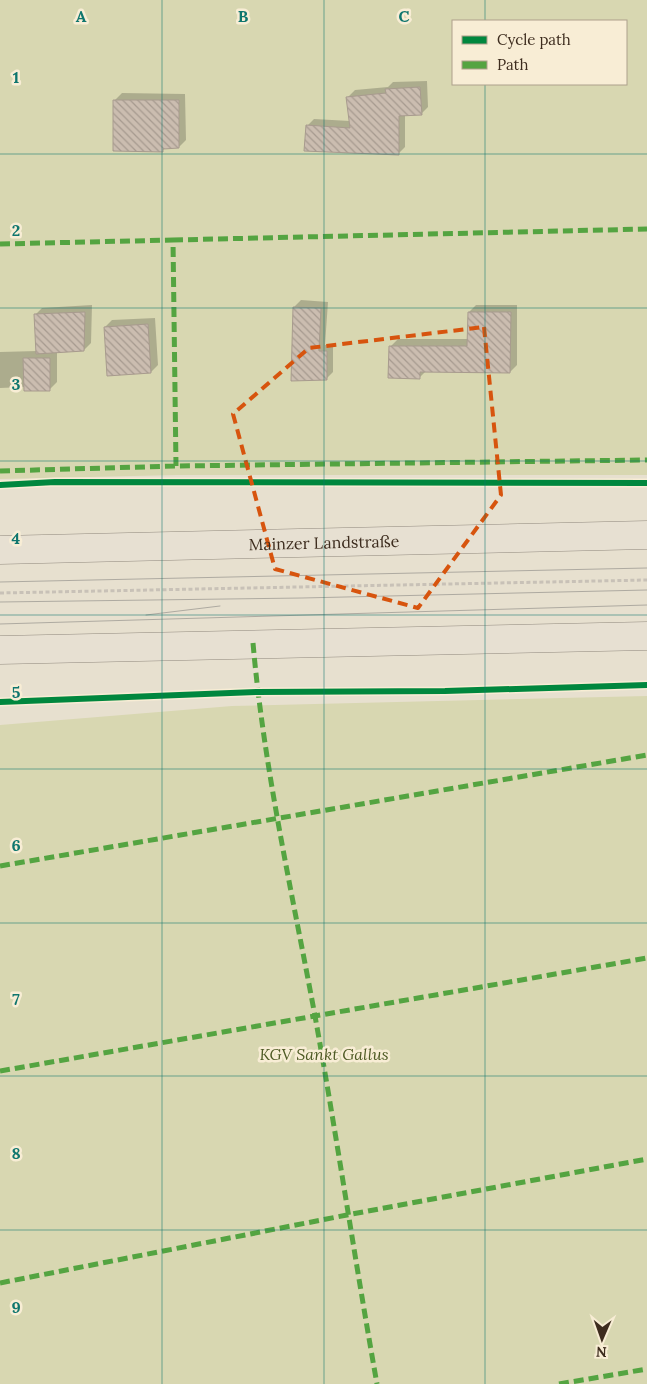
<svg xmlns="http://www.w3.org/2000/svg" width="647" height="1384" font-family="Lora,serif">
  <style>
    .green { fill: #d8d7b1; fill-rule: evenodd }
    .shadow { fill: #0003 }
    .building { fill: url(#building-back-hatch); stroke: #a89b8e }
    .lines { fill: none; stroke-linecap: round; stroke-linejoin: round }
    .primary-casing { stroke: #928a7f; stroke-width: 29 }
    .path { stroke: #c8c1b7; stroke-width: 3; stroke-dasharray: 4 2.5; stroke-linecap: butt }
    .primary { stroke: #e7e0d2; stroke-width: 28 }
    .tram { stroke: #aeaaa1; stroke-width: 1 }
    .quiet { stroke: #54a441; stroke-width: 5; stroke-dasharray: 10 5; stroke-linecap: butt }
    .cycleway-casing { stroke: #f8edd5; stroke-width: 9 }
    .cycleway { stroke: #00873e; stroke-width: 6 }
    .marked { fill: none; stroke: #d7540e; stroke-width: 4; stroke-dasharray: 10 6; stroke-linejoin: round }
    .grid { fill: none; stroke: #0f766e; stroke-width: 1; stroke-opacity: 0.55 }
    .labels { text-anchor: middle; stroke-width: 5; stroke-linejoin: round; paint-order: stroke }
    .street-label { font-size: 16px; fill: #3d2c1e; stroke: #f8edd5 }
    .park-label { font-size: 16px; font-style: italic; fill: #4e5a24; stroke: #f8edd5 }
    .grid-label { font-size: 16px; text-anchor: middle; font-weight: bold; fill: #0f766e; stroke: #f8edd5; stroke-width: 5; stroke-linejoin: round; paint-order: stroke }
  </style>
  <defs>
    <pattern id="building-back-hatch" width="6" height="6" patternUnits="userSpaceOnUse" patternTransform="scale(1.25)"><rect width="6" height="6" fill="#cbbdb0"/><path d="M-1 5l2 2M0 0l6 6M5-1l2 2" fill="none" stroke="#a69a8f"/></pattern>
  </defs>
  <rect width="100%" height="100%" fill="#e7e0cf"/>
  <path class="green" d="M0,0H647V475H177L0,479ZM453,21H626V84H453Z
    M647,696V1384H0V725L232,706Z"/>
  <path class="shadow" d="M427,81L428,107L421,114H405V147L398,154L307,126L314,119L350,121L348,97L355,90L388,87L393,82Z
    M122,93L185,94L186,140L179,147H166L163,150L115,100Z
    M301,300L328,302L325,345H333V372L326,379L294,307Z
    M92,305L91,343L84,350L57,351V382L50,389L25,387L0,388V352L37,351L35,315L42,308Z
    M476,305H517V365L510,372L426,371L420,377L391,346L398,339H469V312Z
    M155,318L158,365L151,372L105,327L112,320Z"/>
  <path class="building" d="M420,87L422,115L399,116V155L304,151L306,125L350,128L346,97L386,93L385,89Z
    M113,100H179V148L163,149V152L113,151Z
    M293,307L321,308L319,351H327V380L291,381Z
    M85,312L84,351L36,354L34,314Z
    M468,312H511L510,373L420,372V379L388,378L389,346H467Z
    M148,324L151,373L107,376L104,327Z
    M23,358H50V391H24Z"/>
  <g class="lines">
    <g class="primary-casing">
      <g id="primary">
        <path id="s1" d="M0,550L647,535"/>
        <path d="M0,650L647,636"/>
      </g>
    </g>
    <path class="path" d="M0,593L647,580"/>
    <use href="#primary" class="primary"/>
    <path class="tram" d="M0,582L647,568
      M0,602L302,598L647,590
      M146,615L220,606
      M0,624L647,605"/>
    <path class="quiet" d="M173,240L647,229
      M0,244L173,240L176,466
      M0,471L176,466L647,460
      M253,643C264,769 292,892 315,1016C337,1138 355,1261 377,1384
      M0,866L647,755
      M0,1071L647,958
      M0,1283L347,1215L647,1159
      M559,1384L647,1369"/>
    <g class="cycleway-casing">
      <path id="cycleway" d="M0,485L55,482L647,483
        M0,702L257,692L445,691L647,685"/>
    </g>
    <use href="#cycleway" class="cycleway"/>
  </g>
  <path class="marked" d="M484,327L501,495L418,608L275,569L233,414L309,348Z"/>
  <path class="grid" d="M162,0V1384M324,0V1384M485,0V21M485,84V1384M0,154H647M0,308H647M0,461H647M0,615H647M0,769H647M0,923H647M0,1076H647M0,1230H647"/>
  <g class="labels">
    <g class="street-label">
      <text dy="6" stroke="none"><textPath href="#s1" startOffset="324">Mainzer Landstraße</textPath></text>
    </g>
    <g class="park-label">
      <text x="324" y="1060">KGV Sankt Gallus</text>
    </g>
  </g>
  <g class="grid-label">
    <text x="81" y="22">A</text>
    <text x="243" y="22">B</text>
    <text x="404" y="22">C</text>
    <text x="16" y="83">1</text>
    <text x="16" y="236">2</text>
    <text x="16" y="390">3</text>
    <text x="16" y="544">4</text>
    <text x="16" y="698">5</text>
    <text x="16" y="851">6</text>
    <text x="16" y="1005">7</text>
    <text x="16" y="1159">8</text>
    <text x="16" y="1313">9</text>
  </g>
  <rect x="452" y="20" width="175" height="65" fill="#f8edd5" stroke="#ada08c"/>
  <rect x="462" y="36" width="25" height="8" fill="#00873e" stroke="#ada08c"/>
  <text x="497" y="45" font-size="15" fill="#3d2c1e">Cycle path</text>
  <rect x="462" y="61" width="25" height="8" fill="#54a441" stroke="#ada08c"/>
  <text x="497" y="70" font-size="15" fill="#3d2c1e">Path</text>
  <g transform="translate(602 1339) rotate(182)" stroke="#f8edd5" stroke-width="4" paint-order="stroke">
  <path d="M0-4L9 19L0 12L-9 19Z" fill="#3d2c1e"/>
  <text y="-8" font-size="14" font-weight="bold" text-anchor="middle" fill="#3d2c1e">N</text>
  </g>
</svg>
